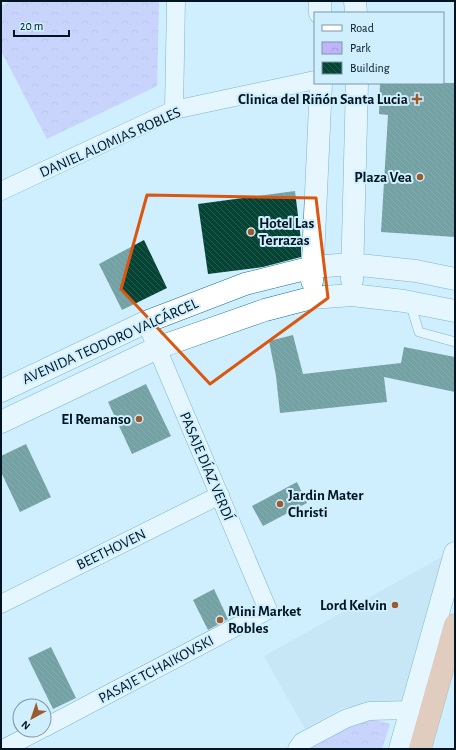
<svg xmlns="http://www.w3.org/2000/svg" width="456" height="750" font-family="'Alegreya Sans',sans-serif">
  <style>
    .built { fill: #bcdef0 }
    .park { fill: url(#park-crowns) }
    .building { fill: url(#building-back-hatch) }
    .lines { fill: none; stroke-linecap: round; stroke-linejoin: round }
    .lane-casing { stroke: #137196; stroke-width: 10 }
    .street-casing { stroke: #137196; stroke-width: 19 }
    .secondary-casing { stroke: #137196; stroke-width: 23 }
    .highway-casing { stroke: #9e7359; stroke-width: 23 }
    .lane { stroke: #fff; stroke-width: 9 }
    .street { stroke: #fff; stroke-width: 18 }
    .secondary { stroke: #fff; stroke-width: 22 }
    .highway { stroke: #f3a577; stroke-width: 22 }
    .marked { fill: none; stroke: #dc560d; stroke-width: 3; stroke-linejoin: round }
    .poi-dot { fill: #9e592c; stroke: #cfeefe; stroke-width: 1.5 }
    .labels { text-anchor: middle; stroke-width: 4; stroke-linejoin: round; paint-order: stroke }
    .poi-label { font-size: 15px; font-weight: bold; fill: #001521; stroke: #cfeefe; text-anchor: end }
    .street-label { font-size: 15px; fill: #001521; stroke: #cfeefe }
  </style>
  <defs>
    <pattern id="park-crowns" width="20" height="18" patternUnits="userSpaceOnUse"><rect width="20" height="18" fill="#bfb4fa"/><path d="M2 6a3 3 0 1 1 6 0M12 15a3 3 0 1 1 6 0" fill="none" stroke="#a29ad6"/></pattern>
    <pattern id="building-back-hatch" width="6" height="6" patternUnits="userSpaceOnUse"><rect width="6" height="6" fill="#054435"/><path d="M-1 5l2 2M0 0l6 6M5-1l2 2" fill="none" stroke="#285b50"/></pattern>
  </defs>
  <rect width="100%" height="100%" fill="#cfeefe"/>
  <path class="built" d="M447,554L410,704L342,708L305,729L264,656Z"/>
  <path class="park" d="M11,1H159L157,86L47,139L1,51V6Z
    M368,718L390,724L382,749H304L307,746Z"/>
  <path class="building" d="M380,83H455V237L381,232L388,115L379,114Z
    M295,191L301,240V257L263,267L208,274L198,204Z
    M144,240L167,288L122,310L99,264Z
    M293,335L303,374L401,363L404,347L455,357V392L384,377L387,402L280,413L276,376L269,341Z
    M146,384L171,436L132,454L108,402Z
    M26,444L51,497L20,512L1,472V456Z
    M297,482L307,503L263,526L252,506Z
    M214,589L228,619L208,630L193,600Z
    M51,647L76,698L53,709L28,658Z"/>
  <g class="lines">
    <g class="lane-casing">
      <path id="lane" d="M410,303L419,332L455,342"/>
    </g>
    <g class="street-casing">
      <path id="street" d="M174,110L176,1
        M1,191L174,110L315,80
        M1,604L220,495
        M44,728L268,610L146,322
        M3,749L40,730
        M297,749L302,742L345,719L369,711L411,710"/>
    </g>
    <g class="secondary-casing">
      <path id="secondary" d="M320,1V13
        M355,1L356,13
        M352,280L357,83
        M312,281L321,83
        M1,391L146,322L245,284L313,267L351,264L416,271L455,279
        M1,422L157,348L265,310L311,298L352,295L404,301L455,311
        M400,749L455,553"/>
    </g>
    <g class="highway-casing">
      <path id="highway" d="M420,749L455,625"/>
    </g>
    <use href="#lane" class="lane"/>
    <use href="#street" class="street"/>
    <use href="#secondary" class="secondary"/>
    <use href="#highway" class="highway"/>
  </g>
  <path d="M0 0H456V750H0ZM147,195L316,198L328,298L210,384L121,289Z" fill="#cfeefe" fill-opacity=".55" fill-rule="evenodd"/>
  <path class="marked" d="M147,195L316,198L328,298L210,384L121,289Z"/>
  <g class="poi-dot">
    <path d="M415 93h4v4h4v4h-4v4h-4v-4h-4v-4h4z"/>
    <circle cx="420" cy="177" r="4"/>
    <circle cx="251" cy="232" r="4"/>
    <circle cx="139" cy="419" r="4"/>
    <circle cx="280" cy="504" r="4"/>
    <circle cx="395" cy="605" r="4"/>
    <circle cx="220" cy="620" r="4"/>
  </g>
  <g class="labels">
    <g class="poi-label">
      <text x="408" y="104">Clinica del Riñón Santa Lucia</text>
      <text x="412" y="182">Plaza Vea</text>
      <text x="259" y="228" text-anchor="start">Hotel Las<tspan x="259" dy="17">Terrazas</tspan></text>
      <text x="131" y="424">El Remanso</text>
      <text x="288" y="500" text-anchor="start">Jardin Mater<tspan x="288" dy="17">Christi</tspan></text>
      <text x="387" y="610">Lord Kelvin</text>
      <text x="228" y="616" text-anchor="start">Mini Market<tspan x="228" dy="17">Robles</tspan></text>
    </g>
    <g class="street-label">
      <text transform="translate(110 142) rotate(-24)" y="5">DANIEL ALOMIAS ROBLES</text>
      <text transform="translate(110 341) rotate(-24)" y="5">AVENIDA TEODORO VALCÁRCEL</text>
      <text transform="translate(207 466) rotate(67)" y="5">PASAJE DÍAZ VERDÍ</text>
      <text transform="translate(111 549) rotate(-26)" y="5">BEETHOVEN</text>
      <text transform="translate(156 669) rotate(-28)" y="5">PASAJE TCHAIKOVSKI</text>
    </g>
  </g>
  <rect width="456" height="750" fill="none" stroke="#001521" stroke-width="4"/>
  <rect x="314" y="12" width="130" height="72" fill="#cfeefe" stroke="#7c97a6"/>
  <rect x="322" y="25" width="20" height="6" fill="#ffffff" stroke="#7c97a6"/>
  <text x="350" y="32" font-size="12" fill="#001521">Road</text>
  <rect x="322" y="42" width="20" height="12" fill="url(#park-crowns)" stroke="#7c97a6"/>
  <text x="350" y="52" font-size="12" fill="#001521">Park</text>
  <rect x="322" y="62" width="20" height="12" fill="url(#building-back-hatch)" stroke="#7c97a6"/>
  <text x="350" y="72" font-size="12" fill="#001521">Building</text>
  <g transform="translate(32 718) rotate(220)"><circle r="19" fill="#cfeefe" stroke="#7c97a6"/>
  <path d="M0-3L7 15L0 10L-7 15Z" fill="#9e592c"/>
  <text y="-6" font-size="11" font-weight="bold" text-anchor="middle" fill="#001521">N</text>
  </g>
  <path d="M14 30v6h55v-6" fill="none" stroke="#001521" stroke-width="2"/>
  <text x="20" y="30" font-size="12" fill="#001521" stroke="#cfeefe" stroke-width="3" paint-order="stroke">20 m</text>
</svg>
